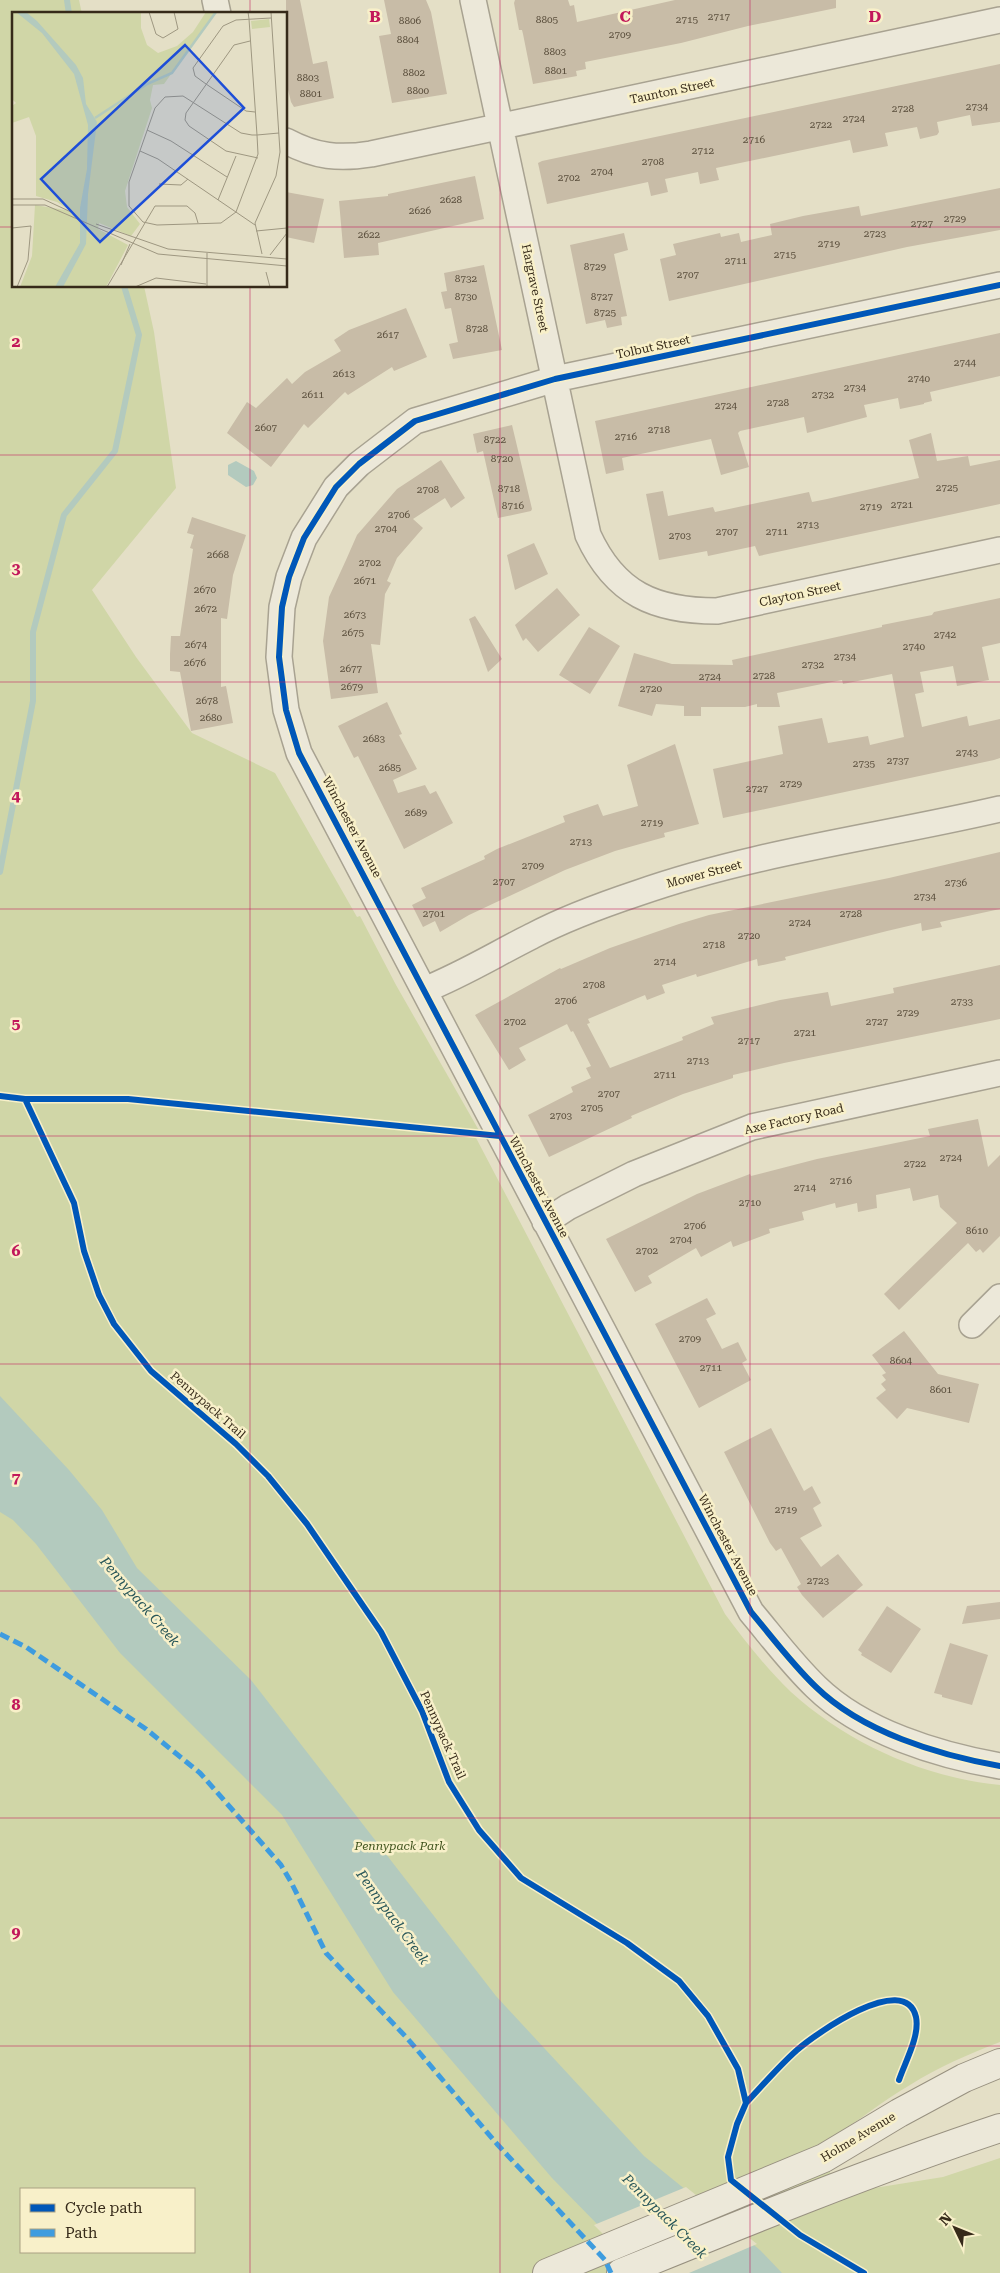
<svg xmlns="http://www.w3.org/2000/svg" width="1000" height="2273" font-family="'Roboto Serif',serif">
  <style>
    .green { fill: #d0d6a7; fill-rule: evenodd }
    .water { fill: #b3cabe }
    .pier { fill: #e4dfc6 }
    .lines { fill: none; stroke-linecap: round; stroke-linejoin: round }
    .stream { stroke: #b3cabe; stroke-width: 6 }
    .building { fill: #c8bca7 }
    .minor-casing { stroke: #a8a291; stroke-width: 28 }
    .secondary-casing { stroke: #989180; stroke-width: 30 }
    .minor { stroke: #ece8d9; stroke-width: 25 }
    .secondary { stroke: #ece8d9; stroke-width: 28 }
    .quiet { stroke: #3e9cdf; stroke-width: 5; stroke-dasharray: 10 5; stroke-linecap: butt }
    .cycleway-casing { stroke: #f8f0c9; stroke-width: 9 }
    .cycleway { stroke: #0057b8; stroke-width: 6 }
    .grid { fill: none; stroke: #c2185b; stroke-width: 1; stroke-opacity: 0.55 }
    .labels { text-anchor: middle; stroke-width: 5; stroke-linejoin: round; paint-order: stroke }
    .number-label { font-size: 10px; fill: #5a4e3c }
    .street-label { font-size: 12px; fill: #362a19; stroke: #f8f0c9 }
    .park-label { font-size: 12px; font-style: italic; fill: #41541e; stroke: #f8f0c9 }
    .water-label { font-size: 14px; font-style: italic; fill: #275558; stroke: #f8f0c9 }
    .inset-river { fill: none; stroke: #b3cabe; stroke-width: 2.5 }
    .inset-road { fill: none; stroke: #9e9781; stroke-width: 1 }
    .view { fill: #1d4ed8; fill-opacity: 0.15; stroke: #1d4ed8; stroke-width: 2.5 }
    .inset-edge { fill: none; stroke: #362a19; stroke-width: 2.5 }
    .grid-label { font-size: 16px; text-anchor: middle; font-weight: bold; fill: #c2185b; stroke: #f8f0c9; stroke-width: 5; stroke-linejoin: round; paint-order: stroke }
  </style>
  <rect width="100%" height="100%" fill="#e4dfc6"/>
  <path class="green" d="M0,0H79L82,14H14V286H144L154,332L176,488L92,590L136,657L192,733L275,773L357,917L360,916L396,985L481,1134H474L725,1614C745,1641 766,1668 791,1692C847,1743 925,1778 1000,1785V2042C969,2054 938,2067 910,2085C882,2101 858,2122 830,2138V2201L868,2189L943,2177L1000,2158V2273H0ZM21,2189H194V2252H21Z"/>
  <path class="water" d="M236,461L254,471L257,478L253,485L246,487L228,475V465Z
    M0,1396L69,1470L102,1510L137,1568L251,1680L496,1996L644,2156L760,2250L782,2273H645L552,2178L393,1992L282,1815L120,1653L36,1544L13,1520L0,1512Z"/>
  <path class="pier" d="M686,2187L757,2244L689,2273H642L594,2225Z"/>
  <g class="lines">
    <path class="stream" d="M67,0L69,14
      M0,872L33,701V632L64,515L115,451L139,335L124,286"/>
  </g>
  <path class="building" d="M286,0H300L313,64L327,61L334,98L294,107L291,102L286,81Z
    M384,0H426L431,12L447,94L392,103L379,36L391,34Z
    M515,0H568L570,6L574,5L577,22L675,0H836V8L748,26L681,43L585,62L586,69L576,71L577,76L533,84L523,34L522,30H519L514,3Z
    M1000,64V122L972,126L970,115L937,122L939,132L937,135L920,139L917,127L885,133L888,146L853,153L850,140L716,168L719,180L700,184L698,172L665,179L668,192L651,196L648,182L547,204L538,163L542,161Z
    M475,176L484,219L378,243L379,255L344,258L339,201L388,196V194Z
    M1000,188V230L907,247L669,301L660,259L676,255L673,244L720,233L721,237L739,233L741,242L772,235L770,224L803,216L859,206L861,216Z
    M286,192L324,199L314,243L286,237Z
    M624,233L628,250L614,254L627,316L621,317L622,325L607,328L605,320L586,324L570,245Z
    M484,265L502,350L453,359L449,344L458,342L451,308L445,309L441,292L447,291L444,273Z
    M406,308L427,357L394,371L392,367L348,395L345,392L308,428L304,424L271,467L227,433L247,402L256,408L287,378L292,384L305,372L341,351L334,340L349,330Z
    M1000,333V376L930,392L932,401L924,403V404L900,409L898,398L864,405L867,417L807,433L804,417L740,431L738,433L749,467L721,475L711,439L622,458L624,470L606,474L595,421Z
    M512,425L532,509L531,511L498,518L483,451L477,453L473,434Z
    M931,433L937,461L968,456L970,466L1000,460V504L759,556L755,546L708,556L707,551L659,560L646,494L663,491L668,516L713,507L715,512L809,492L812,502L827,499L919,478L909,440Z
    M441,460L465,498L451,508L445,498L413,519L423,528L397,558L387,581L391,583L385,594L380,645L371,644L378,693L331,699L323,641L329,597L346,560L357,535L397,489Z
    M192,517L246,535L233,575L227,619L221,618V687L226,686L233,723L191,731L180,672L170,671V654L171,636H180L193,549L190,548L194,535L187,533Z
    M534,543L548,574L515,590L507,555Z
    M557,588L580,615L538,652L526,638L523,641L515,625Z
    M1000,598V643L982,647L989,680L957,686L953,666L920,672L924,692L915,694L922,727L967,716L969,726L1000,719V758L994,760L723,818L713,769L783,754L778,726L822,718L828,743L868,736L870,745L904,737L892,674L843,684L842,680L777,693L780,707H757V704L745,707H701V716H684V706L656,704L652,716L618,706L634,653L672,664L733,665L732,660L882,627V625L932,615L934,612Z
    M475,616L502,659L488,672L469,619Z
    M589,627L620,646L590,694L559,675Z
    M387,702L402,734L399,735L417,769L393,780L398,793L425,785L430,794L436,791L453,823L404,849L358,756L354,758L338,726Z
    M675,744L699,824L664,833L665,837L615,851L565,870L469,915L440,932L435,921L423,927L412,905L426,898L421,888L485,859L484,856L497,849L565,822L563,816L598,804L603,816L638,806L627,765Z
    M1000,852V909L940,922L942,927L922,931L921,923L887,931L785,957L786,960L758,966L757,959L697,977L696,974L662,985L665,993L647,1000L645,995L588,1019L590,1023L587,1024L610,1068L683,1040L682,1037L714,1024L711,1017L780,1000L828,992L831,1006L894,993L893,988L1000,965V1019L784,1063L733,1075V1078L683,1094L631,1116L632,1118L549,1157L528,1115L573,1092L571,1087L591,1078L586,1068L591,1066L573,1031L571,1032L567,1024L519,1048L526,1060L509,1070L475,1015L560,968L561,969L610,948L679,924L709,915L889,878Z
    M978,1119L988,1167L1000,1155V1236L983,1253L980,1249L976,1252L968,1243L899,1310L884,1294L957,1223L940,1207L938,1195L913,1201L910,1188L876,1195L877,1208L858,1212L857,1203L836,1208L835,1203L802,1212L804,1220L769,1229L770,1233L733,1247L731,1241L701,1257L696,1248L648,1276L652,1283L635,1292L606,1239L697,1194L750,1174L751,1176L817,1159L930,1136L928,1129Z
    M707,1298L716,1314L706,1319L722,1349L738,1342L747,1360L742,1363L751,1380L699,1408L655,1324Z
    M904,1331L938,1374L979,1384L969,1423L907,1408L897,1419L876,1398L886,1390L881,1384L886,1380L882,1375L886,1373L872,1355Z
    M771,1428L804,1491L812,1486L821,1503L813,1508L822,1526L800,1538L821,1567L838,1554L863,1585L823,1618L802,1595L797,1587L801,1584L781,1548L776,1551L770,1543L724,1452Z
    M1000,1602V1619L962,1624L967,1606Z
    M887,1606L921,1629L891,1673L861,1655L862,1653L858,1650Z
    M950,1643L988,1655L972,1705L942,1697V1695L934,1693Z"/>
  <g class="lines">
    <g class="minor-casing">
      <path id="minor" d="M215,0L218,14
        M473,0L588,535C615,594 655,611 717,611L1000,550
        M286,141C316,157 339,159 371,154L1000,20
        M1000,285L555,379L415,421L359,464L336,487L304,538L289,577L282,607L279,657L286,710L299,753L751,1612C772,1637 792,1664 816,1687C862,1732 938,1755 1000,1766
        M424,990C462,975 496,954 532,936C566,918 602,905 638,893C755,852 880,837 1000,809
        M545,1222L568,1207L634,1174L752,1127L1000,1073
        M972,1325L1000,1297"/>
    </g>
    <g class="secondary-casing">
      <path id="secondary" d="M547,2273L824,2158L899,2113L964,2078L1000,2063
        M621,2273C746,2222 871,2171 1000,2128"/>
    </g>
    <use href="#minor" class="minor"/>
    <use href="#secondary" class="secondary"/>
    <path class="quiet" d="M0,1634L26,1647L146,1729L200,1773L281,1865L291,1882L326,1953L407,2038L497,2144L605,2260L611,2273"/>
    <g class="cycleway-casing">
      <path id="cycleway" d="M1000,285L555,379L415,421L359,464L336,487L304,538L289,577L282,607L279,657L286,710L299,753L751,1612C772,1637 792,1664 816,1687C862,1732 938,1755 1000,1766
        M0,1096L25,1099H128L500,1136
        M25,1099L74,1203L84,1251L99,1295L114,1324L151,1371L236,1444L268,1476L307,1524L381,1632L422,1711L449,1782L479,1830L521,1878L627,1943L657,1965L679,1981L708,2016L738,2069L746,2103L737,2124L728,2157L731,2180L800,2235L864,2273
        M746,2103C763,2085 779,2066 797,2050C814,2035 905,1970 916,2017C920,2036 905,2062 899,2080"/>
    </g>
    <use href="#cycleway" class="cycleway"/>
  </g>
  <path class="grid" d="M250,0V14M500,0V2273M750,0V2273M0,227H14M286,227H1000M250,286V2273M0,455H1000M0,682H1000M0,909H1000M0,1136H1000M0,1364H1000M0,1591H1000M0,1818H1000M0,2046H1000"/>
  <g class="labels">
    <g class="number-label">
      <text x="719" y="20">2717</text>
      <text x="547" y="23">8805</text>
      <text x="687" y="23">2715</text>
      <text x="410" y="24">8806</text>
      <text x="620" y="38">2709</text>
      <text x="408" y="43">8804</text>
      <text x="555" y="55">8803</text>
      <text x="556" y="74">8801</text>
      <text x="414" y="76">8802</text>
      <text x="308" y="81">8803</text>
      <text x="418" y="94">8800</text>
      <text x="311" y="97">8801</text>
      <text x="977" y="110">2734</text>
      <text x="903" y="112">2728</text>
      <text x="854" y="122">2724</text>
      <text x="821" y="128">2722</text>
      <text x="754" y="143">2716</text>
      <text x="703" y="154">2712</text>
      <text x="653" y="165">2708</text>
      <text x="602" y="175">2704</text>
      <text x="569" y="181">2702</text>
      <text x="451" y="203">2628</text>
      <text x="420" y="214">2626</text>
      <text x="955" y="222">2729</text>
      <text x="922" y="227">2727</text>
      <text x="875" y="237">2723</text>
      <text x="369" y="238">2622</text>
      <text x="829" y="247">2719</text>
      <text x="785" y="258">2715</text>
      <text x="736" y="264">2711</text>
      <text x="595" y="270">8729</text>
      <text x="688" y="278">2707</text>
      <text x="466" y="282">8732</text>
      <text x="466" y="300">8730</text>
      <text x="602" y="300">8727</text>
      <text x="605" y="316">8725</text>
      <text x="477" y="332">8728</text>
      <text x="388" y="338">2617</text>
      <text x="965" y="366">2744</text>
      <text x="344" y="377">2613</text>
      <text x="919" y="382">2740</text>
      <text x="855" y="391">2734</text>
      <text x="313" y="398">2611</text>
      <text x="823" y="398">2732</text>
      <text x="778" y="406">2728</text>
      <text x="726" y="409">2724</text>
      <text x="266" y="431">2607</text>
      <text x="659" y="433">2718</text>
      <text x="626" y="440">2716</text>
      <text x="495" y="443">8722</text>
      <text x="502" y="462">8720</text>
      <text x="947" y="491">2725</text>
      <text x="509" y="492">8718</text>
      <text x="428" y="493">2708</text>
      <text x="902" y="508">2721</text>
      <text x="513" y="509">8716</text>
      <text x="871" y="510">2719</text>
      <text x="399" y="518">2706</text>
      <text x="808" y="528">2713</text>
      <text x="386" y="532">2704</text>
      <text x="727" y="535">2707</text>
      <text x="777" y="535">2711</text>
      <text x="680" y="539">2703</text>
      <text x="218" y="558">2668</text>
      <text x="370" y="566">2702</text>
      <text x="365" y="584">2671</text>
      <text x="205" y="593">2670</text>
      <text x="206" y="612">2672</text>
      <text x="355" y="618">2673</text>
      <text x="353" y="636">2675</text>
      <text x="945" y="638">2742</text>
      <text x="196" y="648">2674</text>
      <text x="914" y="650">2740</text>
      <text x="845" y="660">2734</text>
      <text x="195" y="666">2676</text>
      <text x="813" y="668">2732</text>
      <text x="351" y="672">2677</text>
      <text x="764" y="679">2728</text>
      <text x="710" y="680">2724</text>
      <text x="352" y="690">2679</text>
      <text x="651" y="692">2720</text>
      <text x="207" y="704">2678</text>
      <text x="211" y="721">2680</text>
      <text x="374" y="742">2683</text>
      <text x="967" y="756">2743</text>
      <text x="898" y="764">2737</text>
      <text x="864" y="767">2735</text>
      <text x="390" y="771">2685</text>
      <text x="791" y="787">2729</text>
      <text x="757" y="792">2727</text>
      <text x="416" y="816">2689</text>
      <text x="652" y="826">2719</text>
      <text x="581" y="845">2713</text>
      <text x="533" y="869">2709</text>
      <text x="504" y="885">2707</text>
      <text x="956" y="886">2736</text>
      <text x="925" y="900">2734</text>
      <text x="434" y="917">2701</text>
      <text x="851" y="917">2728</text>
      <text x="800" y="926">2724</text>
      <text x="749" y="939">2720</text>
      <text x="714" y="948">2718</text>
      <text x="665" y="965">2714</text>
      <text x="594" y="988">2708</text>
      <text x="566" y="1004">2706</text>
      <text x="962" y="1005">2733</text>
      <text x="908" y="1016">2729</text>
      <text x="515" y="1025">2702</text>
      <text x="877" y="1025">2727</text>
      <text x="805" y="1036">2721</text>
      <text x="749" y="1044">2717</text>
      <text x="698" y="1064">2713</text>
      <text x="665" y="1078">2711</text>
      <text x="609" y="1097">2707</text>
      <text x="592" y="1111">2705</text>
      <text x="561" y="1119">2703</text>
      <text x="951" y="1161">2724</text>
      <text x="915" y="1167">2722</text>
      <text x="841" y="1184">2716</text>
      <text x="805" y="1191">2714</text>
      <text x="750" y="1206">2710</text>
      <text x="695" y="1229">2706</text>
      <text x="977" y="1234">8610</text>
      <text x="681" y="1243">2704</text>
      <text x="647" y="1254">2702</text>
      <text x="690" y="1342">2709</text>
      <text x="901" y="1364">8604</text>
      <text x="711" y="1371">2711</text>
      <text x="941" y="1393">8601</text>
      <text x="786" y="1513">2719</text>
      <text x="818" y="1584">2723</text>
    </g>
    <g class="street-label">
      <text transform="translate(672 91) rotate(-12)" y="4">Taunton Street</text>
      <text transform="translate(535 288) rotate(78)" y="4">Hargrave Street</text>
      <text transform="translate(653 347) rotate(-12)" y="4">Tolbut Street</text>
      <text transform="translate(800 594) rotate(-12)" y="4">Clayton Street</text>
      <text transform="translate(352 827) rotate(62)" y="4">Winchester Avenue</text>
      <text transform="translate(704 874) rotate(-15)" y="4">Mower Street</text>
      <text transform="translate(794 1119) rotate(-13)" y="4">Axe Factory Road</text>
      <text transform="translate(539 1187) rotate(62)" y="4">Winchester Avenue</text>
      <text transform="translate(208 1405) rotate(41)" y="4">Pennypack Trail</text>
      <text transform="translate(728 1545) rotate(62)" y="4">Winchester Avenue</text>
      <text transform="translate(443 1735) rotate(66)" y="4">Pennypack Trail</text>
      <text transform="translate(858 2137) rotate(-31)" y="4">Holme Avenue</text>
    </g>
    <g class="park-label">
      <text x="400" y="1850">Pennypack Park</text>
    </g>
    <g class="water-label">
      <text transform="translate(140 1601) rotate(49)" y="5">Pennypack Creek</text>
      <text transform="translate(393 1917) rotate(54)" y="5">Pennypack Creek</text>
      <text transform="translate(665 2216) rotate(45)" y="5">Pennypack Creek</text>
    </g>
  </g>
  <g transform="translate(12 12)">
    <rect width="275" height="275" fill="#e4dfc6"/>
    <path d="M0,0H129V16L135,33L146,41L165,34L181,20L194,0H203L152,72L141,73L138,88L140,96L113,179L115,195L128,212L119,224L87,211L86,217L116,233L94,275H8L20,244L23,193L59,199L45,190L24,184V124L17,105L0,111V94L4,91L0,87ZM257,7L258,15L240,17L239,9Z" fill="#d0d6a7"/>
    <path d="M4,0H14L25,9L64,53L71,66L74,92L85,110L76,182L74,232L51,275H43L68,231V196L75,157L76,113L62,62L30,21Z" fill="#b3cabe"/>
    <path class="inset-river" d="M83,106L135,72L160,61L204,0"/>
    <path class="inset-road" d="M137,0L144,22L151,26L166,17L162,0M236,0L237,7L245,123L246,142L224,200L209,211L145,213L131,210L117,194V170L143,96L153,85L171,84L229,121L240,123H245L267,121M238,29L222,33L174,101L173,108L177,114L214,139L246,146M243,100L234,99L194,72L183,64L181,56L211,14L224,8L259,6M135,118L159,129L215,165M128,139L146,147L243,213M147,172L169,173L176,167M0,187H31L59,200M206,188L224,144M0,193H33L146,242L275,254M84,212L156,237L275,247M0,216L19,214L16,248L5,275M244,219L275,216M250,242L243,211L264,164L268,140L259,0M258,243L275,221M109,253L118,232M254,260L258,275M95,275L143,194H175L183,201L186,211M123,275L144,266L194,272M195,275V241"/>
    <path class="view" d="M173,33L232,96L88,230L29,167Z"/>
    <rect width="275" height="275" class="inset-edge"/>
  </g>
  <g class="grid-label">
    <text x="375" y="22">B</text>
    <text x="625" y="22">C</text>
    <text x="875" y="22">D</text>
    <text x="16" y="347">2</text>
    <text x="16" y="574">3</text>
    <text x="16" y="801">4</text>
    <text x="16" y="1029">5</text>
    <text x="16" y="1256">6</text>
    <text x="16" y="1483">7</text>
    <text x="16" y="1710">8</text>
    <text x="16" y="1938">9</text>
  </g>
  <rect x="20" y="2188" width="175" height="65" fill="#f8f0c9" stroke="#aaa183"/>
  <rect x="30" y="2204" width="25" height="8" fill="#0057b8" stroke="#aaa183"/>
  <text x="65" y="2213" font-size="15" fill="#362a19">Cycle path</text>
  <rect x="30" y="2229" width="25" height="8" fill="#3e9cdf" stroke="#aaa183"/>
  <text x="65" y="2238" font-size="15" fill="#362a19">Path</text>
  <g transform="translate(955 2228) rotate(313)" stroke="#f8f0c9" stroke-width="4" paint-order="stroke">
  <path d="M0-4L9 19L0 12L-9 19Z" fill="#362a19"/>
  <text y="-8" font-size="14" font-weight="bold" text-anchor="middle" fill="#362a19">N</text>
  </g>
</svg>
